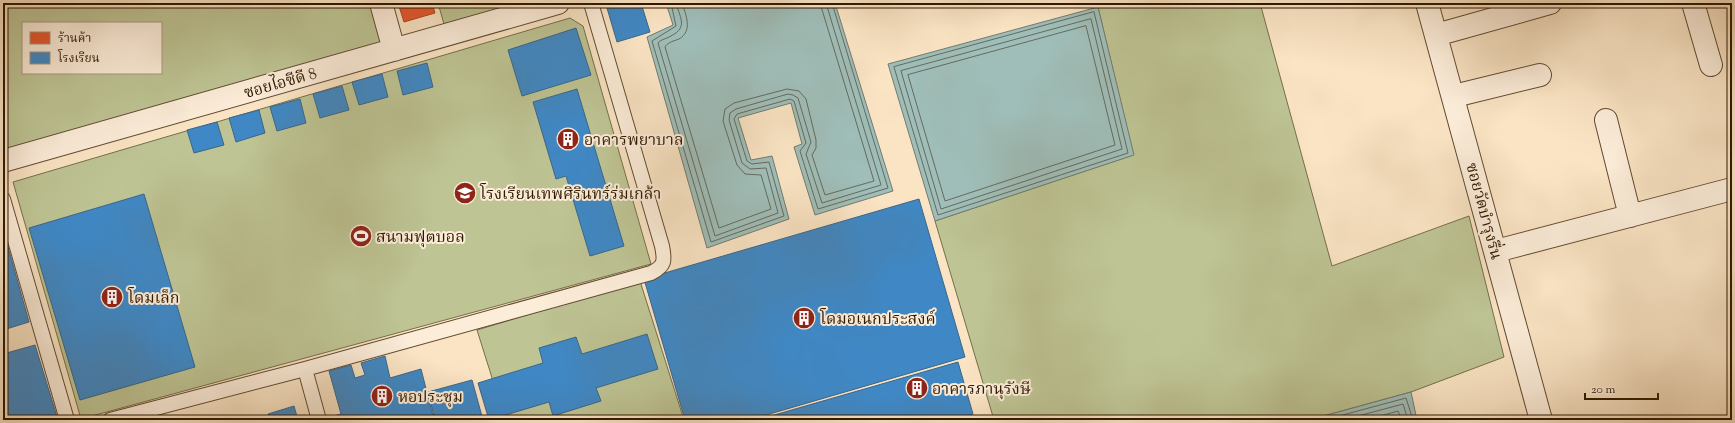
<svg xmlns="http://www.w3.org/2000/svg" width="1735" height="423" font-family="'Sorts Mill Goudy','Noto Serif Thai',serif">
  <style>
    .green { fill: #bec494; stroke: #766e4a; fill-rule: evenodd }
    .water { fill: #9fbeb9; stroke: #727b6f }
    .shops { fill: #e4572e; stroke: #ad4420 }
    .schools { fill: #3f88c5; stroke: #3a668a }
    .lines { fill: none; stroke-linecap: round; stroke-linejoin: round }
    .shore { stroke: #666a5c; stroke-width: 1 }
    .service-casing { stroke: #614a31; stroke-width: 16 }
    .minor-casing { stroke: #614a31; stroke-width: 24 }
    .service { stroke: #fcedd9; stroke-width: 14 }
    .minor { stroke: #fcedd9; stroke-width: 22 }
    .labels { text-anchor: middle; stroke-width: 4; stroke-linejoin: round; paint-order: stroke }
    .street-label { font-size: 16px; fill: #2e1700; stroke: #fcedd9 }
    .poi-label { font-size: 16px; fill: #2e1700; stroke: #fcedd9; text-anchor: start }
  </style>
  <rect width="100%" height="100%" fill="#fae4c4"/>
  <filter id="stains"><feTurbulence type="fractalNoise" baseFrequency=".005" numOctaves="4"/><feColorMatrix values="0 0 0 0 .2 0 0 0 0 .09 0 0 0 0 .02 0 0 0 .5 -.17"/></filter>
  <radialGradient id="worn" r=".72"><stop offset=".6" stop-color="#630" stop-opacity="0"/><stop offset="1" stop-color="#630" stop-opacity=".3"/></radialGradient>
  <path class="green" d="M3,3H371L382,44L3,152ZM23,23H161V73H23Z
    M438,3H515V5L444,24Z
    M1097,3H1260L1332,266L1469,216L1504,357L1411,392L1309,420H994L935,221L1133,155Z
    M570,18L583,26L651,264L81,419L13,182Z
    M640,281L684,420H497L505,419L477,330Z"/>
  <path class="water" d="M666,3H835L893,191L815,215L794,147L802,144L791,103L738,118L751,160L772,156L789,219L707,248L647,37L673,25Z
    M1098,7L1134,155L935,221L888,64Z
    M1411,392L1417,420H1309Z"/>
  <path class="shops" d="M398,3H432L435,13L404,22Z"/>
  <path class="schools" d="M624,3H641L650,32L617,42L607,8Z
    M576,28L591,75L522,96L508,50Z
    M427,63L433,87L403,95L397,71Z
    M382,74L388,97L359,105L352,82Z
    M342,86L349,110L320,118L313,94Z
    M577,89L624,246L590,256L566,176L556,179L533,102Z
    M300,99L306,123L277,131L270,107Z
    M259,110L265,133L236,142L229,118Z
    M217,122L224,145L194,153L187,130Z
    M144,194L195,367L80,400L29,228Z
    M919,199L965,357L749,420H685L644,279Z
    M3,229L29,322L3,330Z
    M647,334L658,369L596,388L601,401L553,416L549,402L489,420L478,383L543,363L539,348L576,337L582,354Z
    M35,345L58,420H3V354Z
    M385,356L390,378L421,369L434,420H331L330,417L341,414L329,371L351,365L355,378L365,375L361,363Z
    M958,362L973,414L953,420H757Z
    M472,380L483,420H435L428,392Z
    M294,406L298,420H270L268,414Z"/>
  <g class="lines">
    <path class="shore" d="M671,3L676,26L652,41L711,242L784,216L769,162L752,164L747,161L734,119L737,114L790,99L794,101L806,143L800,151L818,209L888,188L832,3
      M676,3C681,20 688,28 669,37C665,39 660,40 658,43L715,236L778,213L766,168L750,169L742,163L729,120L730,113L736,109L788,94L793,95L798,98L811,142L806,154L822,203L881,185L826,3
      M682,3C686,15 693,31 679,39C674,41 668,42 665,47L719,228L771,209L761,175L745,174L737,165L723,121L725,109L734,103L787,89L799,91L806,99L816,140V148L812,155L825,195L874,181L820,3
      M1094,12L1128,153L938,215L894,67Z
      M1091,19L1122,149L941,209L901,71Z
      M1086,26L1115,145L945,201L908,75Z
      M1324,420L1406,398L1413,420
      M1343,420L1403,404L1408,420
      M1366,420L1398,411L1402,420"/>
    <g class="service-casing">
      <path id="service" d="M3,199L67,420
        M305,369L319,420
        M110,420L305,369L651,273C665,266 665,261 662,246L591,3"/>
    </g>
    <g class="minor-casing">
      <path id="minor" d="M381,3L394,50
        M1427,3L1541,420
        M1693,3L1711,65
        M1436,35L1550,3
        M1454,96L1540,75
        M1606,120L1630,216
        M3,161L558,3
        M1496,251L1732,189"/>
    </g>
    <use href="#service" class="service"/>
    <use href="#minor" class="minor"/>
  </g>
  <defs>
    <g id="building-disc" transform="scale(1.15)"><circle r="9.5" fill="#8f2418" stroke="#fcedd9"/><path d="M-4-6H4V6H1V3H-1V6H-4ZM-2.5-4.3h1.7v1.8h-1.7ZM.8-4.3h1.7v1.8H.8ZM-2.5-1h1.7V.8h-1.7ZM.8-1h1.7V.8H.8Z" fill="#fff"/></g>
    <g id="school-disc" transform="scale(1.15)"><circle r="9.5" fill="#8f2418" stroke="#fcedd9"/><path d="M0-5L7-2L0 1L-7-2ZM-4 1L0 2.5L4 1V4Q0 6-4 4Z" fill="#fff"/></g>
    <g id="stadium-disc" transform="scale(1.15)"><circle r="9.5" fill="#8f2418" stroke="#fcedd9"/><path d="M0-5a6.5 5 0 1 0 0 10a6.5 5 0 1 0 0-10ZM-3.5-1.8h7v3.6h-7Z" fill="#fff"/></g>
  </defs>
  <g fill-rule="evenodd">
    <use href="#building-disc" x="568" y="139"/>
    <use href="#school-disc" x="465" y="193"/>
    <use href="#stadium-disc" x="361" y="236"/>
    <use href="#building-disc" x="112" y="297"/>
    <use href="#building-disc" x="804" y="318"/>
    <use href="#building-disc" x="917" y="388"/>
    <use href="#building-disc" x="382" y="396"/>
  </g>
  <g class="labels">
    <g class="street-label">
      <text transform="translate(280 82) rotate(-16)" y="6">ซอยไอซีดี 8</text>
      <text transform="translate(1485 211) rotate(75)" y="6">ซอยวัดบำรุงรื่น</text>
    </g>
    <g class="poi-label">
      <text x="584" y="145">อาคารพยาบาล</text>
      <text x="480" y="199">โรงเรียนเทพศิรินทร์ร่มเกล้า</text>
      <text x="376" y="242">สนามฟุตบอล</text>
      <text x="128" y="303">โดมเล็ก</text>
      <text x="820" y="324">โดมอเนกประสงค์</text>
      <text x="932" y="394">อาคารภานุรังษี</text>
      <text x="398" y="402">หอประชุม</text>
    </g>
  </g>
  <rect width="1735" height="423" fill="none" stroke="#fae4c4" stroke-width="16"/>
  <rect x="4" y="4" width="1727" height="415" fill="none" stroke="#2e1700" stroke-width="2"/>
  <rect x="8" y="8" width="1719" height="407" fill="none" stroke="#2e1700"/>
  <rect x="22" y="22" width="140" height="52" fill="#fcedd9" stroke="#aa9782"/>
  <rect x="30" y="32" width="20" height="12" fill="#e4572e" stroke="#aa9782"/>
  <text x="58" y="42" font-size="12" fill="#2e1700">ร้านค้า</text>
  <rect x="30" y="52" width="20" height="12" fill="#3f88c5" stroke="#aa9782"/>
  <text x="58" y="62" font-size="12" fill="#2e1700">โรงเรียน</text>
  <path d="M1585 393v6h73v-6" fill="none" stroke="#2e1700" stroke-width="2"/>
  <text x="1591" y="393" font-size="12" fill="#2e1700" stroke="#fcedd9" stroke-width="3" paint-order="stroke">20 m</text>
  <rect width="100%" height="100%" filter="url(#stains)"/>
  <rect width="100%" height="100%" fill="url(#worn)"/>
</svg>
